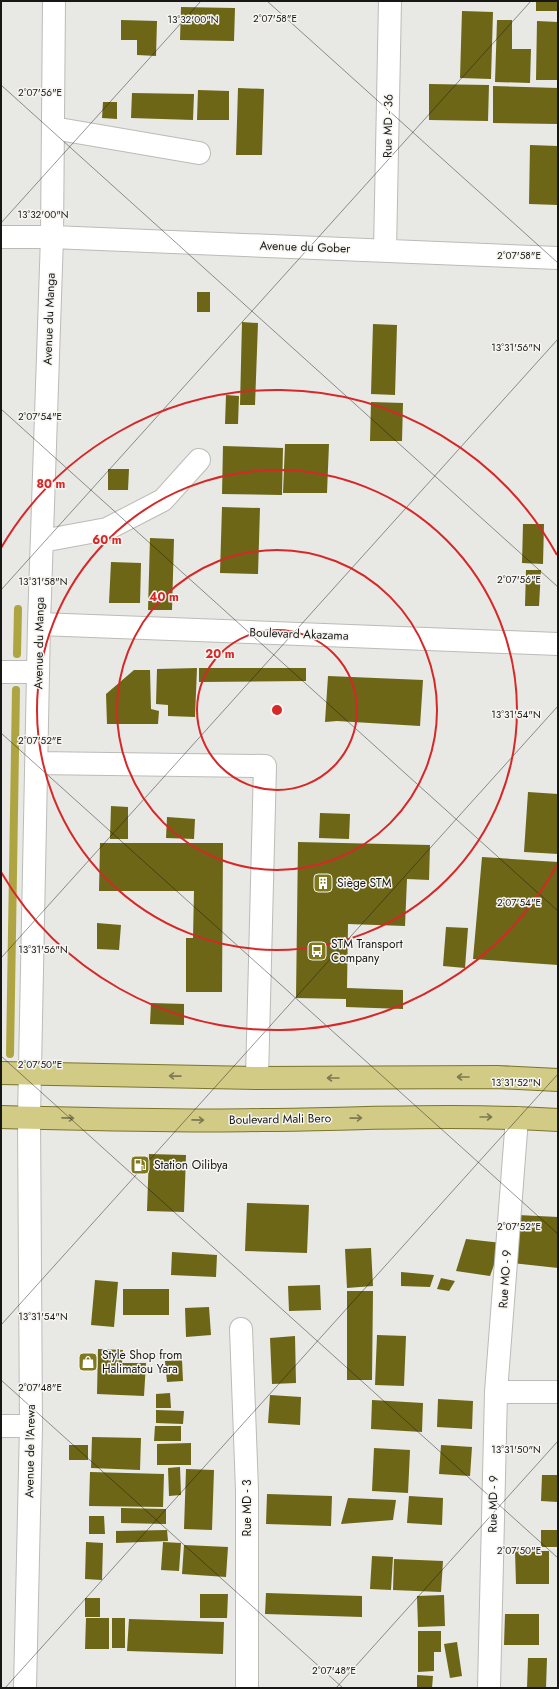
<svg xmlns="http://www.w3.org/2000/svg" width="559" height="1689" font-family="Jost,sans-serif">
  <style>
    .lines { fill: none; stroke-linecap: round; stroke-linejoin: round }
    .stream { stroke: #aea542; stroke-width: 8 }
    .building { fill: #6c6616 }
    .minor-casing { stroke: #bbbbb7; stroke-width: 24 }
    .major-casing { stroke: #7c7529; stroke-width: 24 }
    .minor { stroke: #fff; stroke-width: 22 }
    .major { stroke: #d1cb85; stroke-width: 22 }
    .oneway { stroke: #7d7a53 }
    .ticks { fill: none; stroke: #171716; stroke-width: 1; stroke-opacity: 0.45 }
    .ring { fill: none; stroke: #d62828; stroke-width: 2 }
    .labels { text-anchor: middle; stroke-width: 3; stroke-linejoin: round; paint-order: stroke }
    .street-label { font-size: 12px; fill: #171716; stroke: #f6f5f1 }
    .poi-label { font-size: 12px; fill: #171716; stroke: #f6f5f1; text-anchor: start }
    .ticks-label { font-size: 10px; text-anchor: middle; fill: #171716; stroke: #f6f5f1; stroke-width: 3; stroke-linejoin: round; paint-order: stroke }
    .centre { fill: #d62828; stroke: #f6f5f1; stroke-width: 2 }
    .ring-label { font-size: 12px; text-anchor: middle; font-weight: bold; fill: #d62828; stroke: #f6f5f1; stroke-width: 3; stroke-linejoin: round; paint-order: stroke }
  </style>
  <rect width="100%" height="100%" fill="#e8e8e4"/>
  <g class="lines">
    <path class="stream" d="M17,654L18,609
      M10,1054L16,690"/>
  </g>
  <path class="building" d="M536,1H558V11H536Z
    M181,7L235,8L234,41L180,40Z
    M462,11L493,12L491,79L460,78Z
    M121,20L157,21L156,56L137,55V40H121Z
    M497,20H512V49H531L530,83L495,82Z
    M537,21L558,22V80H536Z
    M429,84L489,85L488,121L429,120Z
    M493,86L558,88V124L493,123Z
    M238,88L264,89L262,155H236Z
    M198,90L229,91V120H197Z
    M132,93L194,94L193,120L131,118Z
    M103,102H117V119L102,118Z
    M530,145L558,146V205L529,204Z
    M197,292H210V312H197Z
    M242,322L258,323L255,405H240Z
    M373,324L397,325L395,395L371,394Z
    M226,395L239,396L238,424H225Z
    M371,402L403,403L402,441H370Z
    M285,444H329L327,493H283Z
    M223,446L283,448L282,495L222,494Z
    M108,469H129L128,490H108Z
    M222,507L260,508L258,574L220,573Z
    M523,524H544L543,564L522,563Z
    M150,538L174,539L172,610H148Z
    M111,562L141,563L140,603H109Z
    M526,570H541L539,606H525Z
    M197,668L195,717L168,716V705L156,704L157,669Z
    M199,668H306V681L199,682Z
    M134,670H150L151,709L159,711L158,724H107L106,694Z
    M328,676L423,680L420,726L337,721L325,722Z
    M528,792L558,794V854L524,852Z
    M111,806L128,807V839H110Z
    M320,813L350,814L349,839L319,838Z
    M167,817L195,819L194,839L166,838Z
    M298,842L430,845L429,880L407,879L405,926L348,924L347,988L403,990V1009L346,1007V999L296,998Z
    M100,843H223L222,992H186V938H193L194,891H99Z
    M482,857L558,862V965L473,959Z
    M97,923L121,925L119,950L97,949Z
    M446,927L468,928L465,968L443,966Z
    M151,1003L184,1004V1025L150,1024Z
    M149,1154L186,1155L184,1212L147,1211Z
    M247,1203L309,1205L307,1253L245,1251Z
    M518,1215L558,1217V1268L512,1263Z
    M466,1239L502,1243L490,1276L456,1271Z
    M371,1248L373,1286L347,1288L345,1249Z
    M172,1252L217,1255L216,1277L171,1275Z
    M401,1272L434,1275L430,1287L401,1286Z
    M441,1278L455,1281L449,1291L437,1289Z
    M95,1280L118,1282L114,1327L91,1325Z
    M320,1285L321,1310L289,1311L288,1286Z
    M123,1289H169V1315H123Z
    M347,1291H373L372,1380H347Z
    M209,1307L211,1335L186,1337L185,1308Z
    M377,1335L406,1336L404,1386L375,1385Z
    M295,1336L296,1383L272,1384L270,1338Z
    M98,1349L123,1350L122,1363H146L144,1396L97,1394Z
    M182,1360L183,1381L167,1382L165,1361Z
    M170,1393L171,1408H156V1394Z
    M270,1395L301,1397L300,1425L268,1423Z
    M438,1399L473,1401L472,1429L437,1427Z
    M372,1400L423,1403L422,1432L371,1429Z
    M156,1410L184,1411L183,1424L156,1423Z
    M155,1426H181V1441H154Z
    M92,1437L141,1438L140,1470L91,1468Z
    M191,1443V1465H157V1444Z
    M69,1445H88V1460H69Z
    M441,1445L472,1447L470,1476L439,1474Z
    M374,1448L410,1450L408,1493L372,1491Z
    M180,1467L181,1495L169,1496L168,1468Z
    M186,1469L214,1470L212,1530L184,1529Z
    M90,1472L164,1474L163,1507L89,1506Z
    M542,1475H558V1502L541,1501Z
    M267,1494L332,1496L331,1526L266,1524Z
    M409,1496L443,1498L442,1525L407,1523Z
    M348,1498L396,1500L393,1520L341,1524Z
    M121,1508L166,1509V1524L121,1523Z
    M89,1516H104L105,1534H89Z
    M167,1530L168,1541L116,1543V1531Z
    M541,1530H558V1547H541Z
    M86,1542L103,1543L102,1580L85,1579Z
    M163,1542L181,1543L179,1571L161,1570Z
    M184,1545L228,1547L226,1577L182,1574Z
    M515,1551H549V1584H516Z
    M372,1556L393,1557L391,1590L370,1589Z
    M394,1559L443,1561L441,1592L393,1590Z
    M266,1593L362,1596V1617L265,1614Z
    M200,1594H228L227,1618H200Z
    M444,1595L445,1626L418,1627L417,1596Z
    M85,1598H100V1617H85Z
    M505,1614H539V1645H504Z
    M86,1618H109V1649H85Z
    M112,1618H125V1648H112Z
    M129,1619L224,1622L223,1654L127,1651Z
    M418,1631H441V1652H434V1671L418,1672Z
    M457,1642L462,1676L450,1678L444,1644Z
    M528,1658H547L546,1688H527Z
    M417,1675L433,1676L432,1688H417Z"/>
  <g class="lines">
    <g class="minor-casing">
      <path id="minor" d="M53,128L199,153
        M1,237H52L558,258
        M385,250L390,1
        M42,541L107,529L163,500L199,460
        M39,624L558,644
        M1,672H38
        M37,763L265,766L257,1078
        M241,1329L247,1490V1688
        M496,1392H558
        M1,1426H31
        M25,1688L31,1426L29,1118L39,624L52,237L54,1
        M489,1688L496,1392L517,1118"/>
    </g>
    <g class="major-casing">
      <path id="major" d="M1,1073L257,1078L497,1077L558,1080
        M1,1117C88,1119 175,1122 261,1120C360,1119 459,1114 558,1120"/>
    </g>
    <use href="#minor" class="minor"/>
    <use href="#major" class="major"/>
  </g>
  <defs><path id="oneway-shaft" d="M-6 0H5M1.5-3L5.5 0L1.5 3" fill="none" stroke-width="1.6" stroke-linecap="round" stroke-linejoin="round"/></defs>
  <g class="oneway">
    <use href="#oneway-shaft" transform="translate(175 1076) rotate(-179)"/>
    <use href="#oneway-shaft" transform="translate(463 1077) rotate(180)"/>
    <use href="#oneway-shaft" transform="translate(333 1078) rotate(180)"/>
    <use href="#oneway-shaft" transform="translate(486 1117)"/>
    <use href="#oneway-shaft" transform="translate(68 1118) rotate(1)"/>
    <use href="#oneway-shaft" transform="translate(356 1118) rotate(-1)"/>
    <use href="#oneway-shaft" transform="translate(198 1120) rotate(1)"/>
  </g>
  <path class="ticks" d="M267,1L558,263M1,85L558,587M1,223L201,1M1,409L558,911M1,590L531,1M1,733L558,1234M1,958L558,339M1,1056L558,1558M1,1325L558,706M1,1380L343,1688M5,1688L558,1074M336,1688L558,1441"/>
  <g class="ring">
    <circle cx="277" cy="710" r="80"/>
    <circle cx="277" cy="710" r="160"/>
    <circle cx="277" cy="710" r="240"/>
    <path d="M557 865A320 320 0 0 1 1 872M1 548A320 320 0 0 1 557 555"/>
  </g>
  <defs>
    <g id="building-square" transform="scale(1)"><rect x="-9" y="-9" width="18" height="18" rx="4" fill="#80781e" stroke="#f6f5f1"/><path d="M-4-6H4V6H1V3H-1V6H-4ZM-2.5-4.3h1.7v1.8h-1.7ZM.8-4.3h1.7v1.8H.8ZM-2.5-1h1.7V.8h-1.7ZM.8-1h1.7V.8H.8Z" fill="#fff"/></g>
    <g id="bus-square" transform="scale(1)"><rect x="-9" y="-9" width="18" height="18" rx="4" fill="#80781e" stroke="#f6f5f1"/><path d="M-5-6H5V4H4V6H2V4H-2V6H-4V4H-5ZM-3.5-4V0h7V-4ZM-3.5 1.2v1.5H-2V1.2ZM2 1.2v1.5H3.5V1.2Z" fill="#fff"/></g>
    <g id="fuel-square" transform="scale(1)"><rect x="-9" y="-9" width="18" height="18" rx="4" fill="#80781e" stroke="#f6f5f1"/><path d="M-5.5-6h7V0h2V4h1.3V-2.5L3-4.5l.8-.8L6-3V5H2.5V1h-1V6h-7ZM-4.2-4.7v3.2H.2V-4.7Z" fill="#fff"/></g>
    <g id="shop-square" transform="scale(1)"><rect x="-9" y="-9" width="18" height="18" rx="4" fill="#80781e" stroke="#f6f5f1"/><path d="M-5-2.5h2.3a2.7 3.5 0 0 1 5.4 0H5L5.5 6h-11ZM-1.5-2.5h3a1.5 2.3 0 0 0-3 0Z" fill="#fff"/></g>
  </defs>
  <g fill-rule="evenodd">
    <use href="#building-square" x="323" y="883"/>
    <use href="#bus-square" x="317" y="951"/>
    <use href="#fuel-square" x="140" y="1165"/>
    <use href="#shop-square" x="88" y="1362"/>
  </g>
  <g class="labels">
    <g class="street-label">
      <text transform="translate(388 126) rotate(-89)" y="4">Rue MD - 36</text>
      <text transform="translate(305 247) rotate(2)" y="4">Avenue du Gober</text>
      <text transform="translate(49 319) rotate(-88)" y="4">Avenue du Manga</text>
      <text transform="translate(299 634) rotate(2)" y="4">Boulevard Akazama</text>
      <text transform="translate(39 643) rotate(-89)" y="4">Avenue du Manga</text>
      <text transform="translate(280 1119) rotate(-1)" y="4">Boulevard Mali Bero</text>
      <text transform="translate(505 1279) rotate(-86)" y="4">Rue MO - 9</text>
      <text transform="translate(30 1451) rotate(-89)" y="4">Avenue de l'Arewa</text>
      <text transform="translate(493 1504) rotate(-89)" y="4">Rue MD - 9</text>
      <text transform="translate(247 1508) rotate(-90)" y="4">Rue MD - 3</text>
    </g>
    <g class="poi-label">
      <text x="337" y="887">Siège STM</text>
      <text x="331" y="948">STM Transport<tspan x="331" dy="14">Company</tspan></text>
      <text x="154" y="1169">Station Oilibya</text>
      <text x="102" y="1359">Style Shop from<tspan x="102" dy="14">Halimatou Yara</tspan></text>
    </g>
  </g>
  <g class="ticks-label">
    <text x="275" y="22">2°07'58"E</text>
    <text x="193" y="23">13°32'00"N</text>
    <text x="40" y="96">2°07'56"E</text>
    <text x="43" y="218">13°32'00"N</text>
    <text x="519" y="259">2°07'58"E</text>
    <text x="516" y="351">13°31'56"N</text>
    <text x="40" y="420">2°07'54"E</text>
    <text x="519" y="583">2°07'56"E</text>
    <text x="43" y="585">13°31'58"N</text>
    <text x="516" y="718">13°31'54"N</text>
    <text x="40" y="744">2°07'52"E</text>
    <text x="519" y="906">2°07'54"E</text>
    <text x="43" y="953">13°31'56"N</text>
    <text x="40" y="1068">2°07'50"E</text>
    <text x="516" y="1086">13°31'52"N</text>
    <text x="519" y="1230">2°07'52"E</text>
    <text x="43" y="1320">13°31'54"N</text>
    <text x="40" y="1391">2°07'48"E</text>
    <text x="516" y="1453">13°31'50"N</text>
    <text x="519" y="1554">2°07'50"E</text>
    <text x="334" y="1674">2°07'48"E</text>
  </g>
  <circle cx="277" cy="710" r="6" class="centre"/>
  <g class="ring-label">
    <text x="51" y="488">80 m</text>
    <text x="107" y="544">60 m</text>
    <text x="164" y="601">40 m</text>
    <text x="220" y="658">20 m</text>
  </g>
  <rect width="559" height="1689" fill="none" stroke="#171716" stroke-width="4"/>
</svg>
